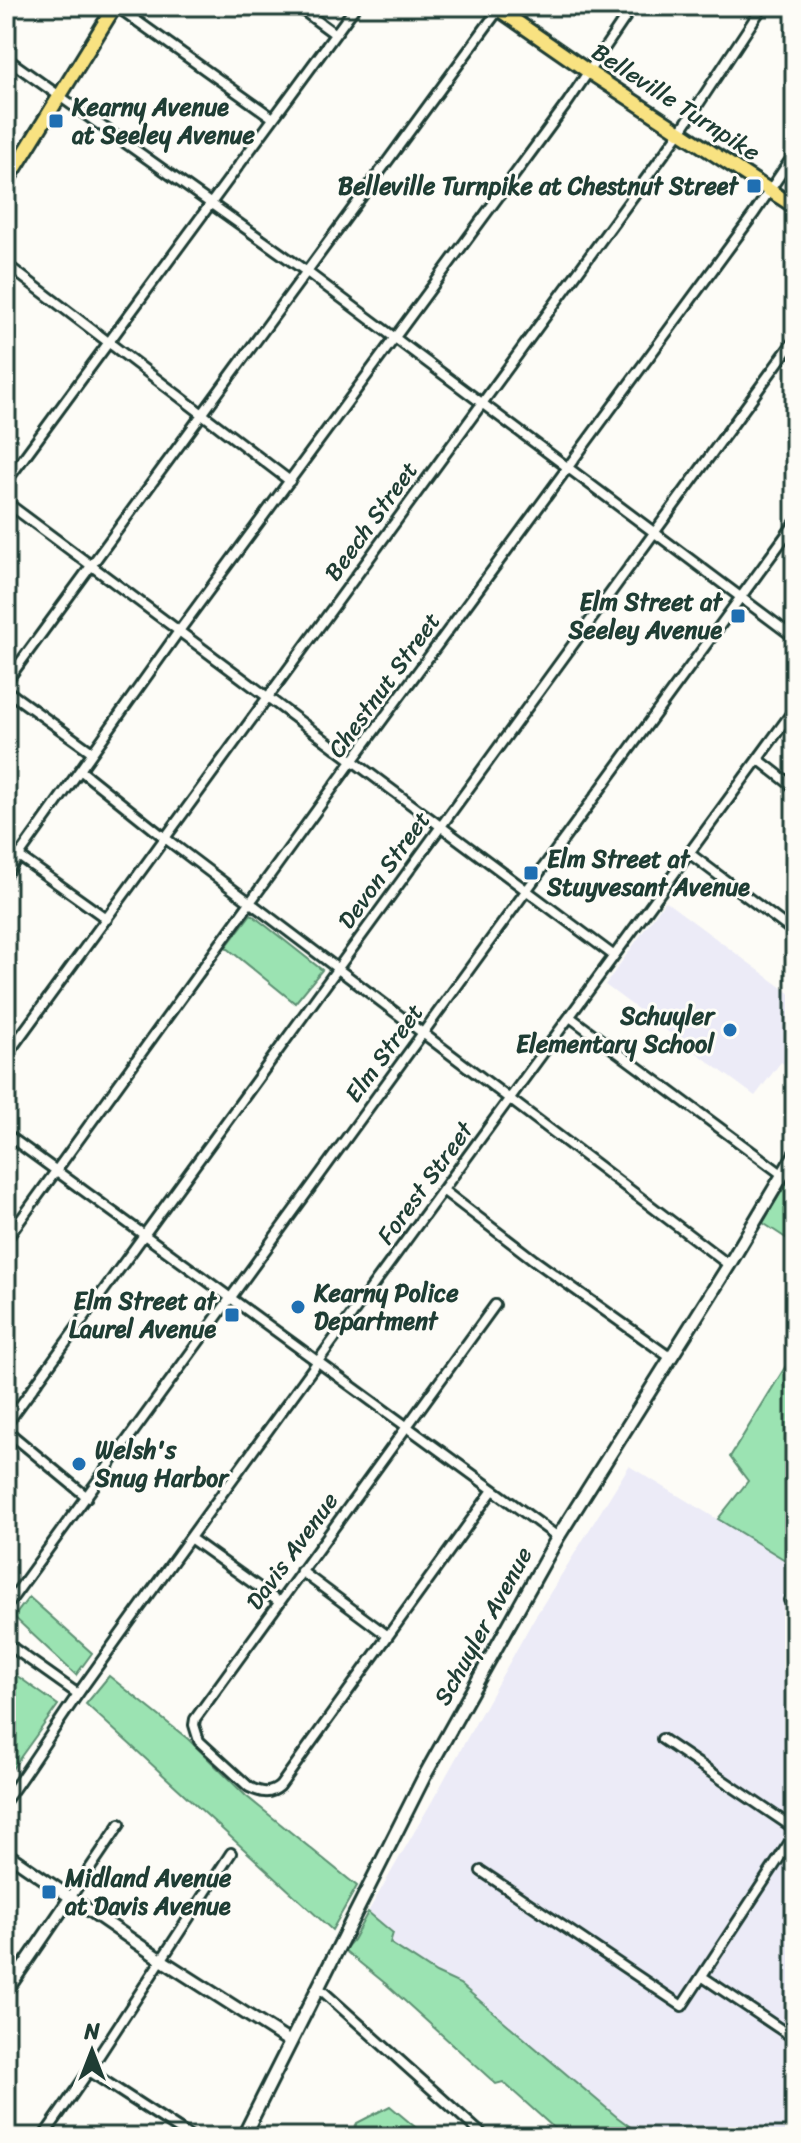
<svg xmlns="http://www.w3.org/2000/svg" width="801" height="2143" font-family="Sriracha,sans-serif">
  <style>
    .built { fill: #ecebf7 }
    .green { fill: #9be3b2; stroke: #5d9073; stroke-width: 2 }
    .lines { fill: none; stroke-linecap: round; stroke-linejoin: round }
    .minor-casing { stroke: #1f3d34; stroke-width: 14 }
    .tertiary-casing { stroke: #1f3d34; stroke-width: 16 }
    .secondary-casing { stroke: #1f3d34; stroke-width: 17 }
    .primary-casing { stroke: #1f3d34; stroke-width: 18 }
    .minor { stroke: #fdfcf7; stroke-width: 8 }
    .tertiary { stroke: #fdfcf7; stroke-width: 10 }
    .secondary { stroke: #fdfcf7; stroke-width: 11 }
    .primary { stroke: #f8e281; stroke-width: 12 }
    .poi-dot { fill: #1f6fb2; stroke: #fdfcf7; stroke-width: 3 }
    .labels { text-anchor: middle; stroke-width: 6; stroke-linejoin: round; paint-order: stroke }
    .street-label { font-size: 24px; fill: #1f3d34; stroke: #fdfcf7 }
    .poi-label { font-size: 24px; font-weight: bold; fill: #1f3d34; stroke: #fdfcf7; text-anchor: start }
  </style>
  <rect width="100%" height="100%" fill="#fdfcf7"/>
  <filter id="ink" filterUnits="userSpaceOnUse"><feTurbulence type="fractalNoise" baseFrequency=".0125" numOctaves="2"/><feDisplacementMap in="SourceGraphic" scale="16" xChannelSelector="R" yChannelSelector="G"/><feConvolveMatrix kernelMatrix="1 2 1 2 8 2 1 2 1" color-interpolation-filters="sRGB"/></filter>
  <g filter="url(#ink)">
    <path class="built" d="M665,901L795,997V1072L781,1062L755,1096L605,985Z
      M629,1466L795,1566V2137H644L617,2117L460,1984L436,1973L390,1943L393,1933L368,1912L431,1803L532,1622Z"/>
    <path class="green" d="M251,914L322,970L295,1003L226,947Z
      M795,1168V1244L763,1223Z
      M795,1351V1566L718,1519L748,1481L730,1457Z
      M29,1597L92,1653L76,1675L14,1617Z
      M6,1668L58,1705L12,1769L6,1765Z
      M109,1676L188,1739L246,1796L357,1886L332,1930L86,1704Z
      M368,1912L393,1933L390,1943L436,1973L460,1984L617,2117L644,2137H564L503,2082L496,2084L386,1984L344,1950L353,1940Z
      M390,2106L427,2137H350L357,2123Z"/>
    <g class="lines">
      <g class="minor-casing">
        <path id="minor" d="M116,6L273,118
          M297,6L335,34
          M6,58L307,272L795,638
          M6,264L290,481
          M6,482L356,6
          M6,502L613,955
          M6,682L499,9
          M6,690L92,752
          M758,759L795,788
          M80,770L165,838L729,1265
          M6,847L107,919
          M689,853L795,933
          M6,874L179,631L568,102L633,6
          M570,1017L783,1175
          M6,1056L680,132L763,6
          M6,1134L558,1537
          M444,1191L534,1260L671,1358
          M6,1240L353,760L753,215L795,153
          M6,1425L795,339
          M6,1430L87,1497
          M493,1490L280,1786C270,1795 261,1793 249,1787L199,1741L194,1725L195,1719L495,1305
          M190,1538L279,1602
          M301,1571L388,1636
          M789,1600L795,1596
          M6,1607L526,891L795,523
          M6,1643L78,1694
          M662,1739L795,1829
          M6,1800C35,1760 61,1717 90,1677C322,1352 560,1031 795,708
          M481,1871L682,2006L795,1834
          M70,1898L120,1824
          M703,1977L795,2039
          M318,1987L485,2137
          M89,2071L191,2137
          M43,2137L89,2071L231,1853"/>
      </g>
      <g class="tertiary-casing">
        <path id="tertiary" d="M6,1853L160,1959L290,2042
          M6,1992L70,1898"/>
      </g>
      <g class="secondary-casing">
        <path id="secondary" d="M243,2137L425,1775L558,1537L729,1265L795,1154"/>
      </g>
      <g class="primary-casing">
        <path id="primary" d="M494,6L589,72L795,207
          M6,183L115,6"/>
      </g>
      <use href="#minor" class="minor"/>
      <use href="#tertiary" class="tertiary"/>
      <use href="#secondary" class="secondary"/>
      <use href="#primary" class="primary"/>
    </g>
  </g>
  <g class="poi-dot">
    <rect x="48" y="113" width="16" height="16" rx="4"/>
    <rect x="746" y="178" width="16" height="16" rx="4"/>
    <rect x="730" y="608" width="16" height="16" rx="4"/>
    <rect x="523" y="865" width="16" height="16" rx="4"/>
    <circle cx="730" cy="1030" r="8"/>
    <circle cx="298" cy="1307" r="8"/>
    <rect x="224" y="1307" width="16" height="16" rx="4"/>
    <circle cx="79" cy="1464" r="8"/>
    <rect x="41" y="1884" width="16" height="16" rx="4"/>
  </g>
  <g class="labels">
    <g class="street-label">
      <text transform="translate(676 102) rotate(33)" y="8">Belleville Turnpike</text>
      <text transform="translate(371 521) rotate(-54)" y="8">Beech Street</text>
      <text transform="translate(384 685) rotate(-54)" y="8">Chestnut Street</text>
      <text transform="translate(384 870) rotate(-54)" y="8">Devon Street</text>
      <text transform="translate(384 1053) rotate(-54)" y="8">Elm Street</text>
      <text transform="translate(425 1183) rotate(-54)" y="8">Forest Street</text>
      <text transform="translate(292 1551) rotate(-54)" y="8">Davis Avenue</text>
      <text transform="translate(483 1626) rotate(-61)" y="8">Schuyler Avenue</text>
    </g>
    <g class="poi-label">
      <text x="72" y="115">Kearny Avenue<tspan x="72" dy="28">at Seeley Avenue</tspan></text>
      <text x="738" y="194" text-anchor="end">Belleville Turnpike at Chestnut Street</text>
      <text x="722" y="610" text-anchor="end">Elm Street at<tspan x="722" dy="28">Seeley Avenue</tspan></text>
      <text x="547" y="867">Elm Street at<tspan x="547" dy="28">Stuyvesant Avenue</tspan></text>
      <text x="714" y="1024" text-anchor="end">Schuyler<tspan x="714" dy="28">Elementary School</tspan></text>
      <text x="314" y="1301">Kearny Police<tspan x="314" dy="28">Department</tspan></text>
      <text x="216" y="1309" text-anchor="end">Elm Street at<tspan x="216" dy="28">Laurel Avenue</tspan></text>
      <text x="95" y="1458">Welsh's<tspan x="95" dy="28">Snug Harbor</tspan></text>
      <text x="65" y="1886">Midland Avenue<tspan x="65" dy="28">at Davis Avenue</tspan></text>
    </g>
  </g>
  <rect width="801" height="2143" fill="none" stroke="#fdfcf7" stroke-width="32"/>
  <rect x="16" y="16" width="769" height="2111" fill="none" stroke="#1f3d34" stroke-width="3" filter="url(#ink)"/>
  <g transform="translate(92 2051)" stroke="#fdfcf7" stroke-width="6" paint-order="stroke">
  <path d="M0-6L14 30L0 20L-14 30Z" fill="#1f3d34"/>
  <text y="-12" font-size="22" font-weight="bold" text-anchor="middle" fill="#1f3d34">N</text>
  </g>
</svg>
